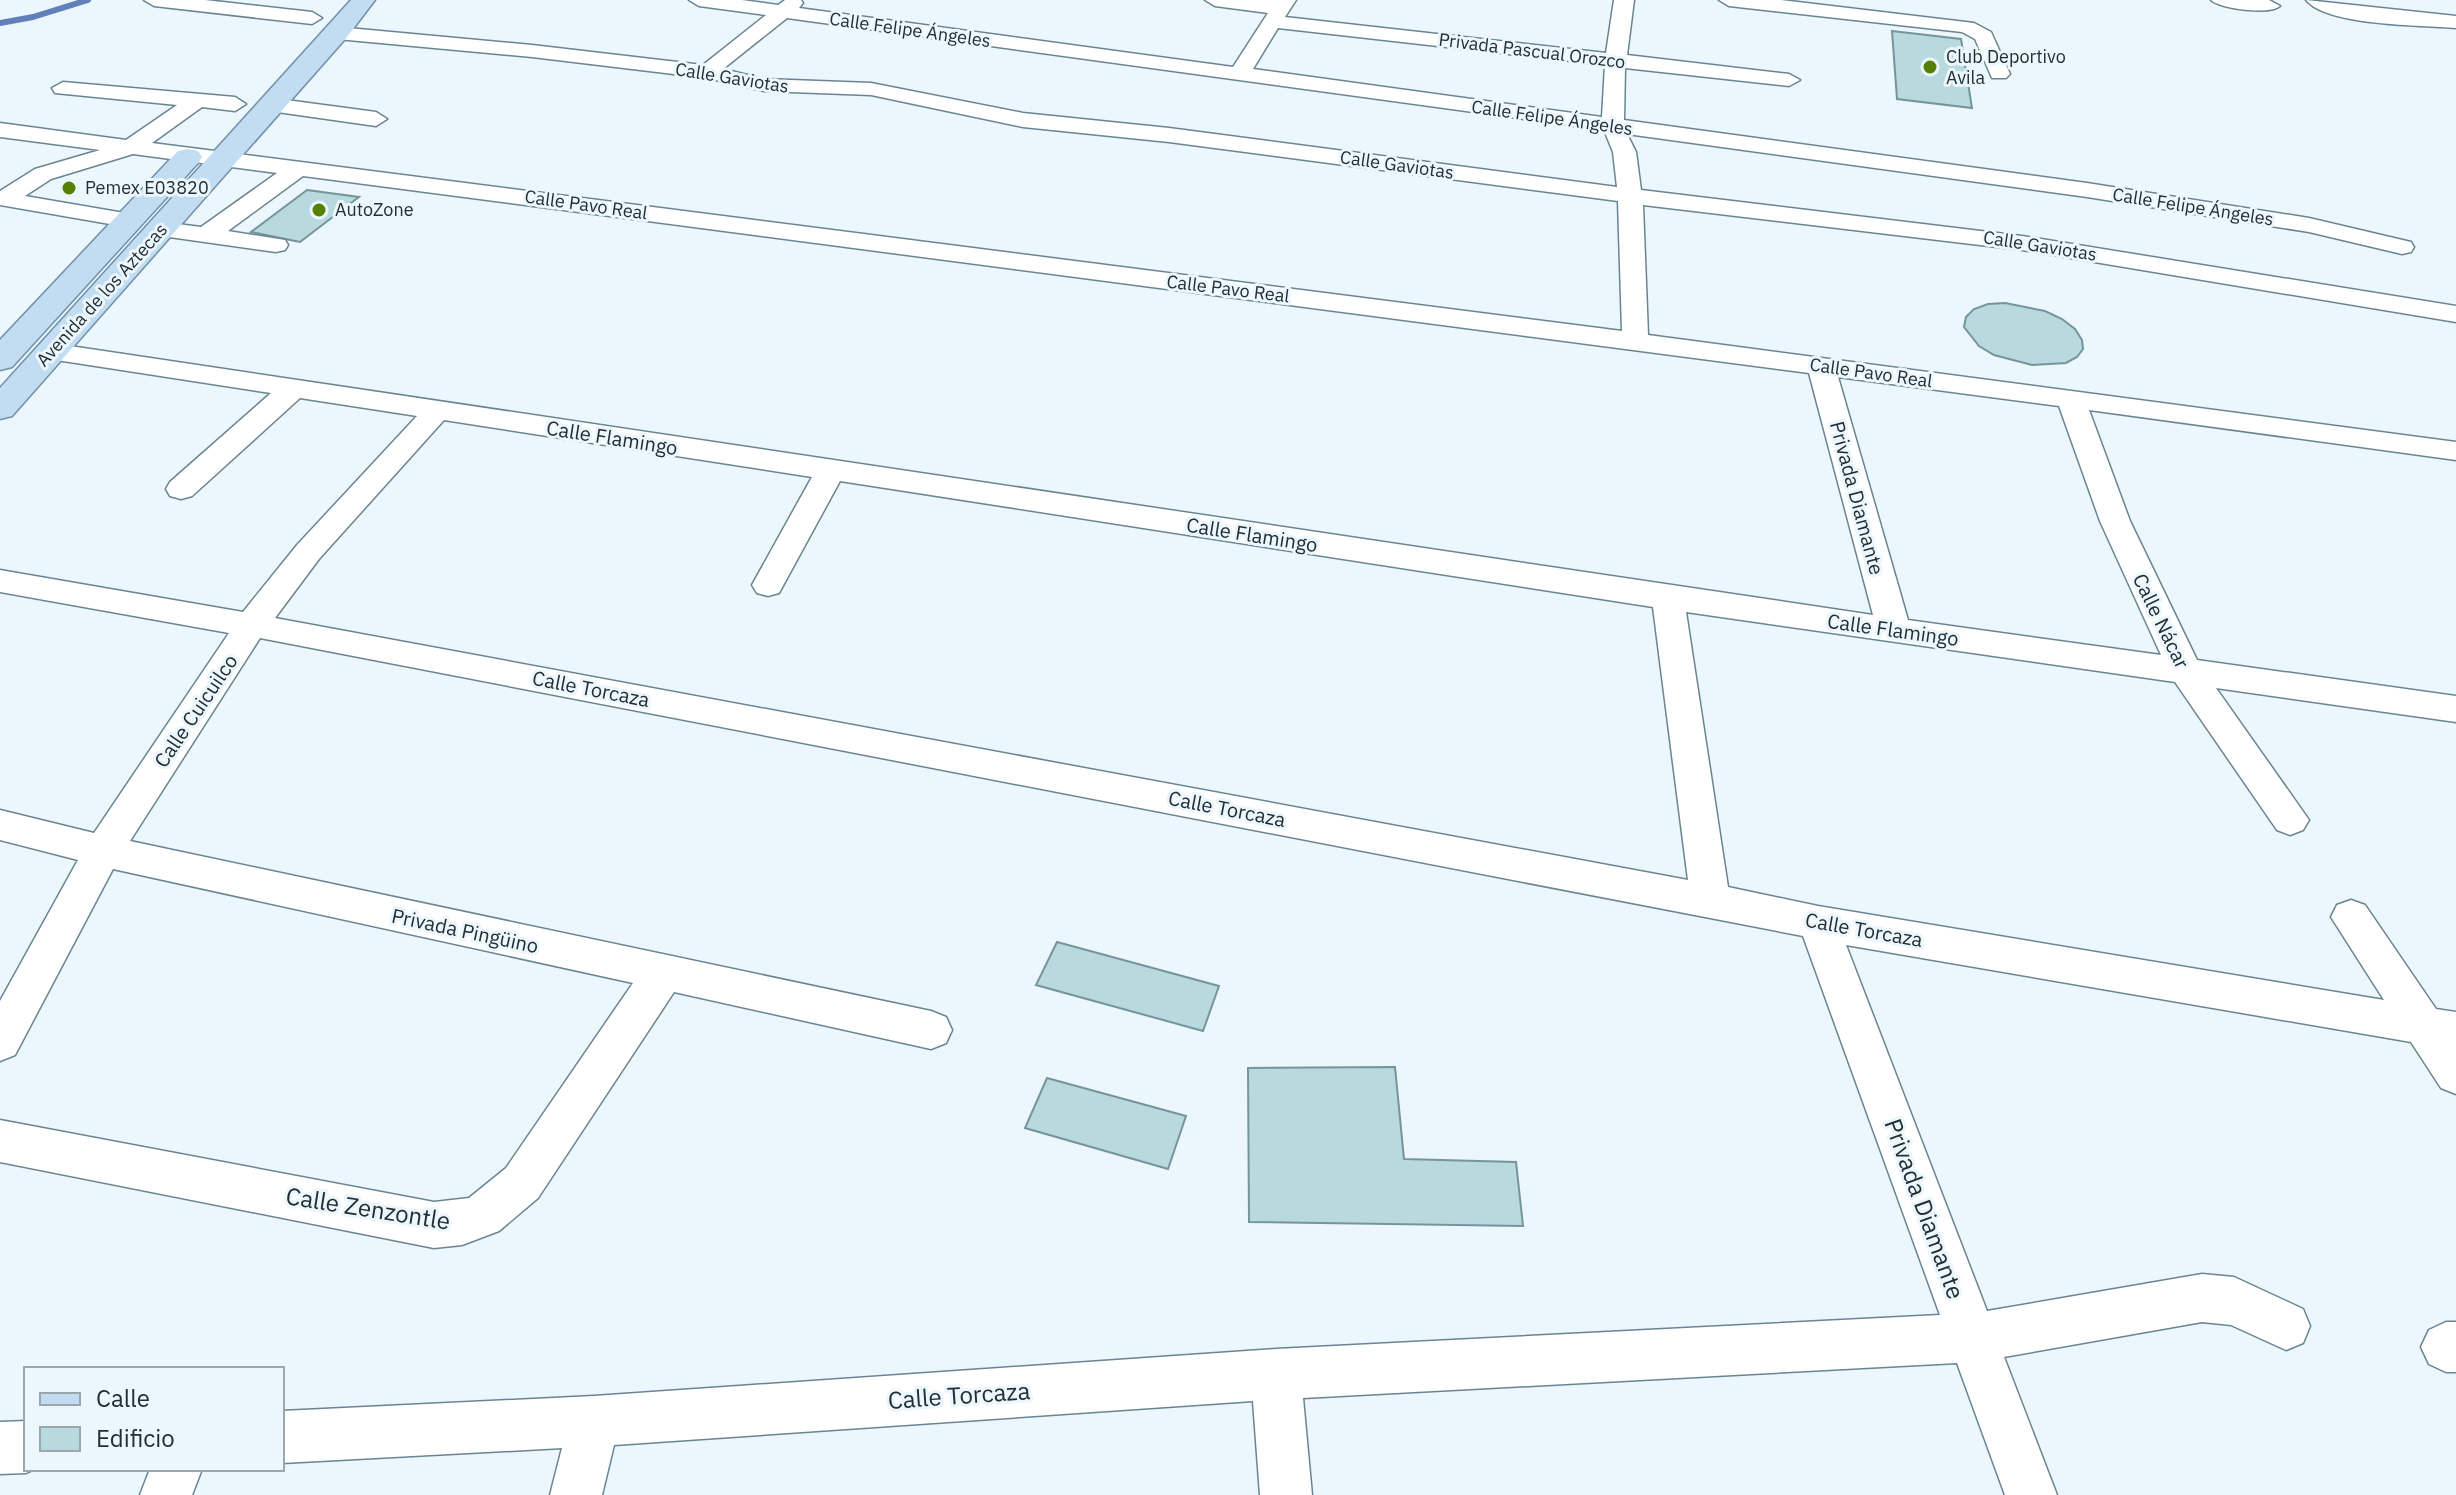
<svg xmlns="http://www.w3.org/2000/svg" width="2456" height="1495" font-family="'IBM Plex Sans',sans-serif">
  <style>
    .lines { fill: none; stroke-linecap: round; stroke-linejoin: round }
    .stream { stroke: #617fba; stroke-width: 6 }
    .building { fill: #b8dadf; stroke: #75959a; stroke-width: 2 }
    .minor-casing { stroke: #698591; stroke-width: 3 }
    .major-casing { stroke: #7090aa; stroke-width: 3 }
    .minor { fill: #fff; fill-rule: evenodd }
    .major { fill: #c2dcf2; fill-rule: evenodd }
    .poi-dot { fill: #558004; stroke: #ebf7fc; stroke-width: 3 }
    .labels { text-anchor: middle; stroke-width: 6; stroke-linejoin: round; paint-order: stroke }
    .far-street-label { font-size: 18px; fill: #222e33; stroke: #ebf7fc }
    .far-poi-label { font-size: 18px; fill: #222e33; stroke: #ebf7fc; text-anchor: start }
    .street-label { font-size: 20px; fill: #222e33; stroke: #ebf7fc }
    .near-street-label { font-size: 24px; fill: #222e33; stroke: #ebf7fc }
  </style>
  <rect width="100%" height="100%" fill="#ebf7fc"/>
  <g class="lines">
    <path class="stream" d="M0,23L33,17L88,0"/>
  </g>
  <path class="building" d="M1892,31L1961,39L1972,108L1897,99Z
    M307,190L359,197L300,242L251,232Z
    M2005,303L2045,311L2062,319L2075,329L2082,340L2083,349L2077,357L2066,363L2032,365L1994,355L1979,346L1964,327L1966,317L1974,309L1988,304Z
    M1057,942L1219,986L1203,1031L1036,985Z
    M1395,1067L1404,1159L1516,1162L1523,1226L1249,1222L1248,1068Z
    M1047,1078L1186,1116L1168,1169L1025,1128Z"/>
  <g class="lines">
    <g class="minor-casing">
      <path id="minor" d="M144,0H205L312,12L322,18L312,24L154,6Z
        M689,0H742L778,5L785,0H801L803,3L799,8L1233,67L1268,13L1215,6L1205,0H1296L1285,17L1606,53L1614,0H1634L1627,55L1789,74L1800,80L1789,86L1625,68L1624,120L2087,183L2309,218L2411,242L2414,247L2411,252L2402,254L2309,232L2087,197L1627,134L1636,152L1641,190L2022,236L2456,306V322L2022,250L1643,205L1648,335L2456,442V460L2089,410L2130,521L2197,660L2456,696V722L2216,688L2309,820L2303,830L2290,835L2277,830L2175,682L1686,612L1728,887L1818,906L2384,1000L2331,917L2337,905L2351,900L2365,905L2436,1009L2456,1012V1094L2441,1088L2411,1042L1846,945L1987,1311L2202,1274L2234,1277L2303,1309L2310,1326L2303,1343L2286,1350L2231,1325L2202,1322L2004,1357L2057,1495H2005L1957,1363L1303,1398L1312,1495H1260L1253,1401L614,1445L602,1495H550L562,1448L282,1463V1411L594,1396L1276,1349L1940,1315L1803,936L260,638L130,841L931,1011L946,1017L952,1030L946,1043L931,1049L674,992L538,1198L499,1231L462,1245L434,1248L0,1162V1120L434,1202L469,1198L506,1168L633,983L113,869L15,1055L0,1061V1001L78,860L0,840V810L94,833L229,633L0,592V570L243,612L297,545L417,416L300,398L192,496L181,499L170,496L166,489L170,482L271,393L50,359L40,357L36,351L40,345L50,343L1873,615L1809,373L303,176L228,231L285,240L288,245L285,250L276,252L162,236L153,234L150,229L153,224L162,222L201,227L277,173L133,154L51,179L25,196L136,215L139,220L136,225L127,227L0,205V191L35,169L100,150L0,137V123L126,140L177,105L55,93L52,88L63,82L235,97L246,104L235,111L202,107L152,143L1622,331L1618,201L1169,142L1023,127L871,95L764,91L707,78L532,57L337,39L327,33L337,27L532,45L703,65L766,15L699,6ZM787,18L1604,130L1613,152L1617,187L1169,128L1023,113L871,83L764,79L723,69ZM1278,28L1605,65L1602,117L1253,69ZM1838,377L2059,406L2100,521L2161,655L1908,620ZM444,420L812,477L752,585L757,593L768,596L779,593L840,481L1653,607L1688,880L275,618L319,559Z
        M1719,0H1781L1974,23L1991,32L2010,74L2006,78H1992L1975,39L1962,32L1729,6Z
        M2211,0H2269L2280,6C2271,15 2220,9 2211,0Z
        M2306,0L2456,16V28C2421,25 2327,26 2306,0Z
        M271,98L376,112L387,119L376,126L263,110L260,105L263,100Z
        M2446,1322H2456V1372H2446L2429,1364L2421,1347L2429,1330Z
        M26,1421V1469H35L26,1473L0,1474V1422Z
        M150,1469H202L192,1495H140Z"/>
    </g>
    <g class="major-casing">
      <path id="major" d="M351,0H375L346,38L12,416L0,419V388Z
        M188,149L198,151L202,157L198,163L12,367L0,370V340L178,151Z"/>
    </g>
    <use href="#minor" class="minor"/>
    <use href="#major" class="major"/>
  </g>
  <g class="poi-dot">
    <circle cx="1930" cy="67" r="8"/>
    <circle cx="69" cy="188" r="8"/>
    <circle cx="319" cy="210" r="8"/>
  </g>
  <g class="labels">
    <g class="far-street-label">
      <text transform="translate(910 30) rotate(8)" y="6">Calle Felipe Ángeles</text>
      <text transform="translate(1532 51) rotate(7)" y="6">Privada Pascual Orozco</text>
      <text transform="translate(732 78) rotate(9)" y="6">Calle Gaviotas</text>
      <text transform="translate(1552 118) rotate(8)" y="6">Calle Felipe Ángeles</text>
      <text transform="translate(1397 165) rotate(8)" y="6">Calle Gaviotas</text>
      <text transform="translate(586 205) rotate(8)" y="6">Calle Pavo Real</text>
      <text transform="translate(2193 207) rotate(9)" y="6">Calle Felipe Ángeles</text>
      <text transform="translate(2040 246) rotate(9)" y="6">Calle Gaviotas</text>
      <text transform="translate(1228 289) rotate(7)" y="6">Calle Pavo Real</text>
      <text transform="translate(102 295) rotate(-48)" y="6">Avenida de los Aztecas</text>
      <text transform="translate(1871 373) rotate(8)" y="6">Calle Pavo Real</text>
    </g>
    <g class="far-poi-label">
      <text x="1946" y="63">Club Deportivo<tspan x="1946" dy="21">Avila</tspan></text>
      <text x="85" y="194">Pemex E03820</text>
      <text x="335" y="216">AutoZone</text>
    </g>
    <g class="street-label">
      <text transform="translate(612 438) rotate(9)" y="7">Calle Flamingo</text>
      <text transform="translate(1857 498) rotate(75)" y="7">Privada Diamante</text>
      <text transform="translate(1252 535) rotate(9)" y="7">Calle Flamingo</text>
      <text transform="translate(2161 621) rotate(64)" y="7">Calle Nácar</text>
      <text transform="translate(1893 630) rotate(8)" y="7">Calle Flamingo</text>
      <text transform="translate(591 689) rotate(11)" y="7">Calle Torcaza</text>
      <text transform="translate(196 711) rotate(-56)" y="7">Calle Cuicuilco</text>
      <text transform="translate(1227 809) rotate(11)" y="7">Calle Torcaza</text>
      <text transform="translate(1864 930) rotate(10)" y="7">Calle Torcaza</text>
      <text transform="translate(465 931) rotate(12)" y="7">Privada Pingüino</text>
    </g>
    <g class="near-street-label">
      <text transform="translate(368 1209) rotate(9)" y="8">Calle Zenzontle</text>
      <text transform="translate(1924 1209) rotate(70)" y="8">Privada Diamante</text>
      <text transform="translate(959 1396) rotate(-4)" y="8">Calle Torcaza</text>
    </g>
  </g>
  <rect x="24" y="1367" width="260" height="104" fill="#ebf7fc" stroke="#9ba7ac" stroke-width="2"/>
  <rect x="40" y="1393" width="40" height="12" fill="#c2dcf2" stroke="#9ba7ac" stroke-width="2"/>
  <text x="96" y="1407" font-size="24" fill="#222e33">Calle</text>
  <rect x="40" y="1427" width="40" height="24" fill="#b8dadf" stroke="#9ba7ac" stroke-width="2"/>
  <text x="96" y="1447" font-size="24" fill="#222e33">Edificio</text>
</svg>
